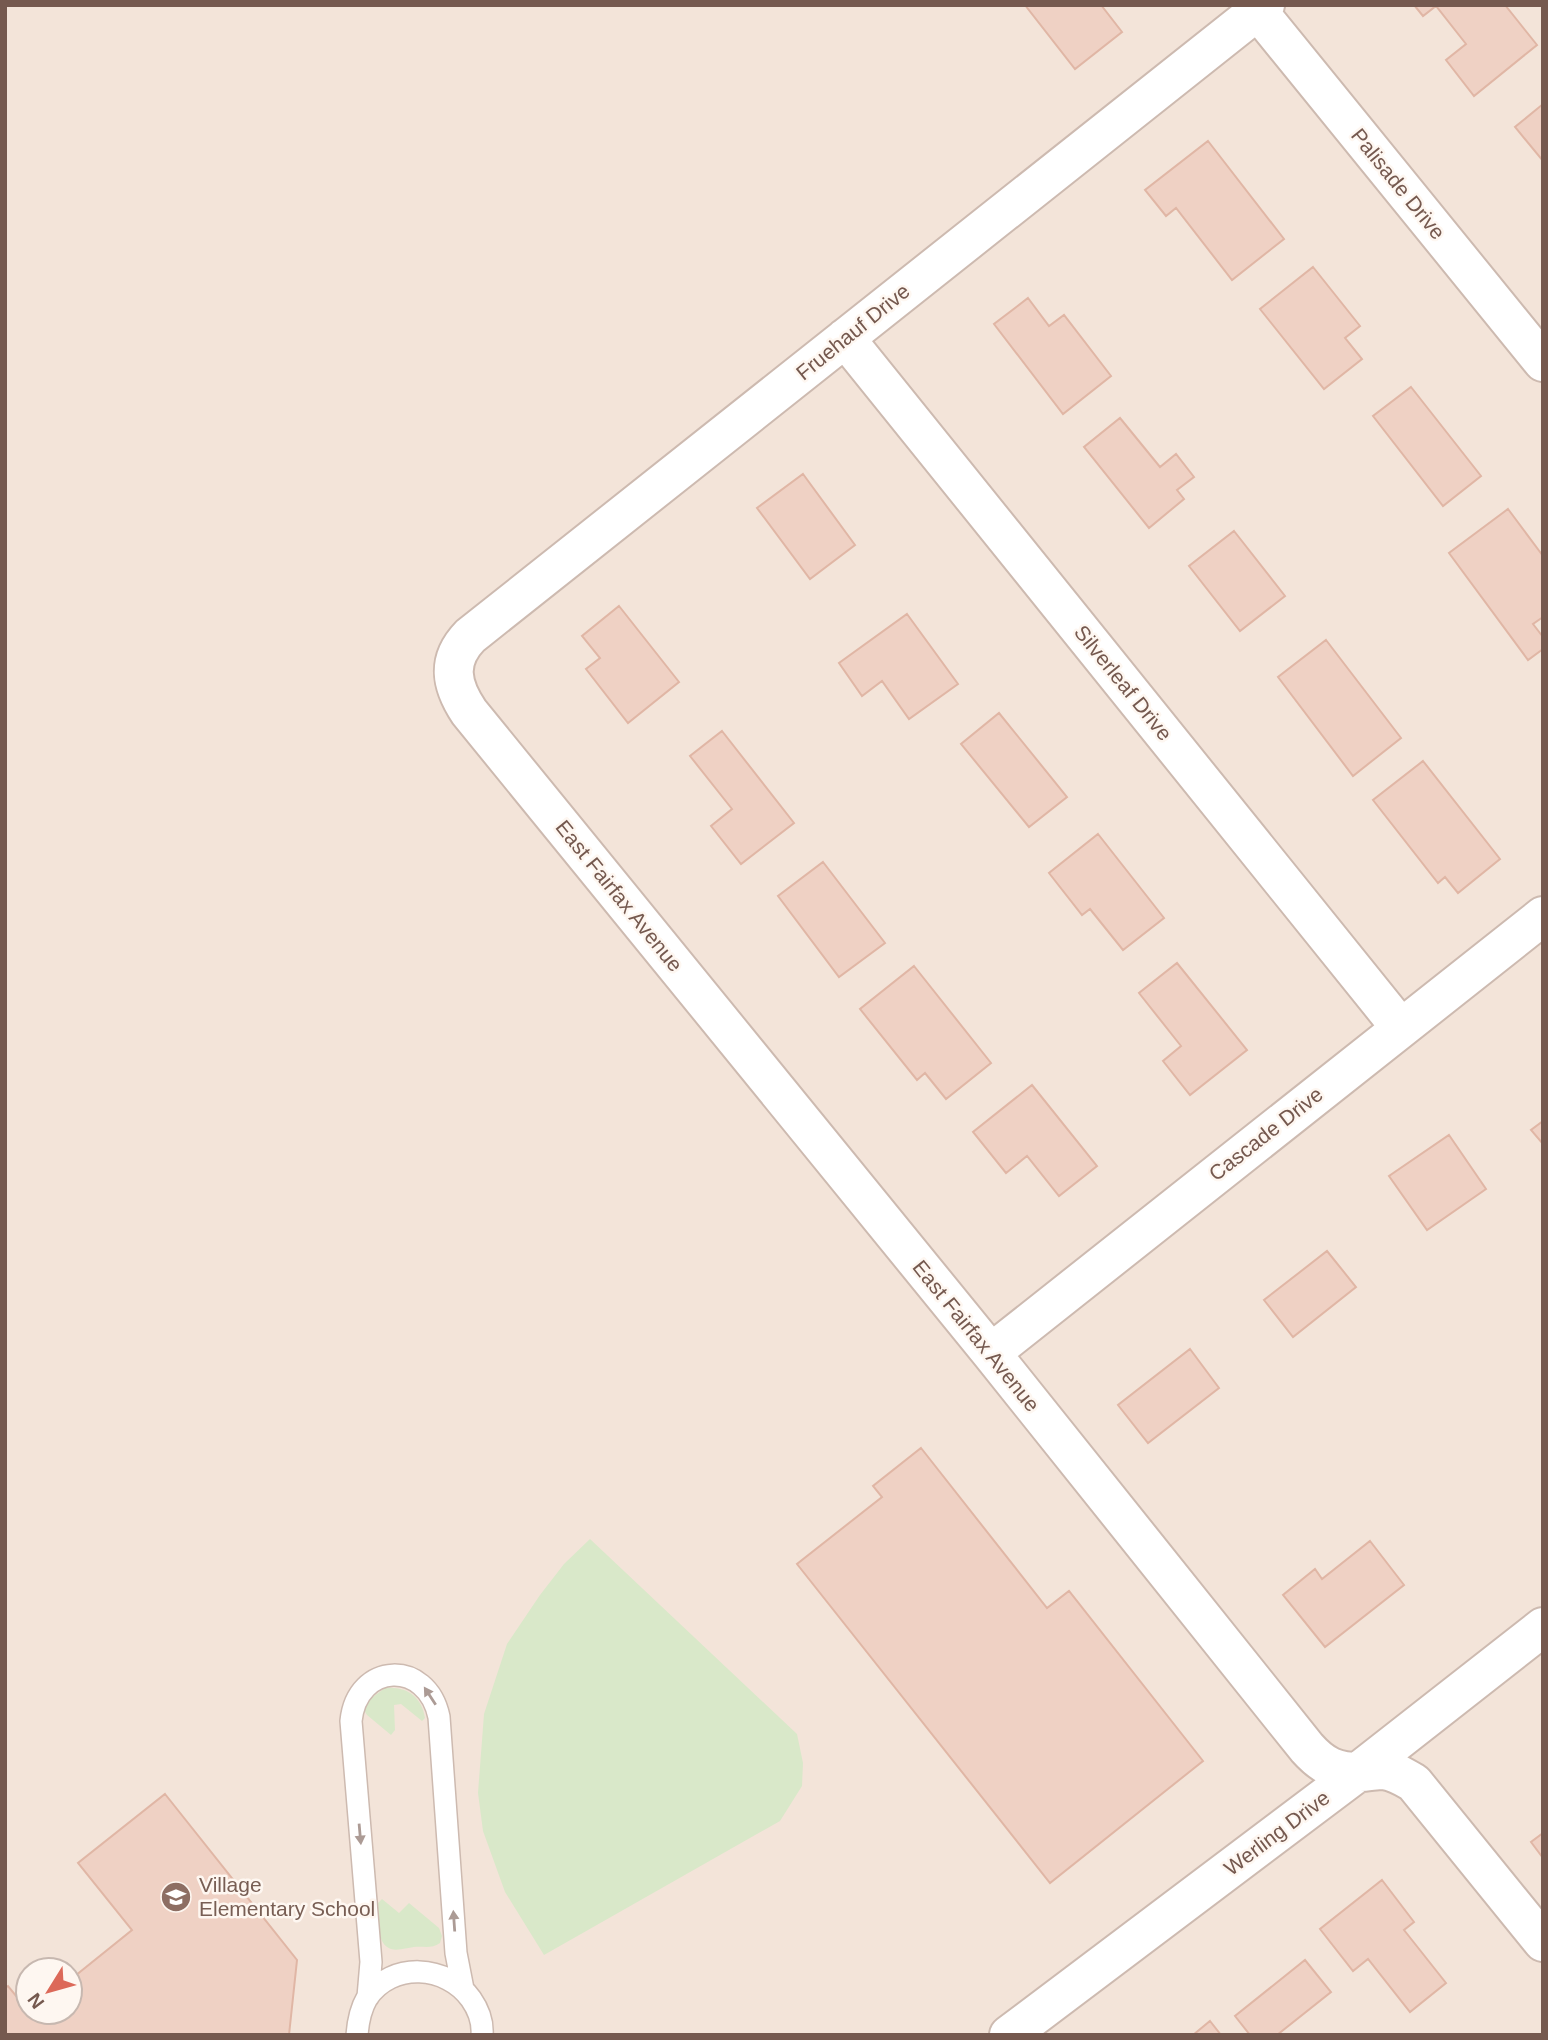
<svg xmlns="http://www.w3.org/2000/svg" width="1548" height="2040" font-family="Helvetica,sans-serif">
  <style>
    .residential { fill: #f3e4d9; fill-rule: evenodd }
    .green { fill: #d9e8c9 }
    .building { fill: #efd1c4; stroke: #e0b6a5; stroke-width: 2 }
    .lines { fill: none; stroke-linecap: round; stroke-linejoin: round }
    .service-casing { stroke: #cdbab0; stroke-width: 24 }
    .minor-casing { stroke: #cdbab0; stroke-width: 42 }
    .service { stroke: #fff; stroke-width: 21 }
    .minor { stroke: #fff; stroke-width: 38 }
    .oneway { fill: #ac9b95 }
    .labels { text-anchor: middle; stroke-width: 5; stroke-linejoin: round; paint-order: stroke }
    .street-label { font-size: 21px; fill: #75594f; stroke: #fef7f1 }
    .education-label { font-size: 21px; fill: #785e54; stroke: #fef7f1; text-anchor: start }
  </style>
  <rect width="100%" height="100%" fill="#fbf3ea"/>
  <path class="residential" d="M5,5H1543V2035H5ZM28,1970H70V2012H28Z"/>
  <path class="green" d="M590,1539L797,1734L803,1763L802,1786L780,1821L544,1955L505,1892L483,1831L478,1793L484,1714L507,1644L540,1595L564,1564Z
    M385,1688C407,1686 422,1697 425,1718L422,1721L401,1704L394,1705L395,1730L391,1735L367,1715L364,1710L370,1699Z
    M382,1899L399,1913L409,1903L439,1928L442,1936L440,1943C432,1949 424,1946 414,1947C407,1948 398,1951 391,1949C375,1944 379,1916 378,1903Z"/>
  <path class="building" d="M1025,5H1101L1122,32L1075,69Z
    M1414,5H1505L1537,45L1474,96L1446,60L1466,44L1436,6L1423,16Z
    M1543,104V161L1515,127Z
    M1208,141L1284,239L1232,280L1176,208L1166,216L1145,190Z
    M1313,267L1360,326L1345,338L1362,359L1324,389L1260,309Z
    M1028,298L1049,326L1064,315L1111,376L1063,414L994,324Z
    M1411,387L1481,476L1443,506L1373,416Z
    M1120,418L1160,467L1176,454L1194,477L1177,490L1184,499L1149,528L1084,447Z
    M803,474L855,545L810,579L757,508Z
    M1508,509L1543,556V617L1533,624L1543,637V649L1528,660L1449,553Z
    M1234,531L1285,596L1240,631L1189,566Z
    M619,606L679,682L628,723L586,669L600,658L582,636Z
    M907,614L958,684L909,719L882,681L862,696L839,663Z
    M1326,640L1401,738L1353,776L1278,677Z
    M999,713L1067,797L1029,827L961,744Z
    M722,731L794,823L741,864L711,826L732,809L690,756Z
    M1423,761L1500,859L1458,893L1445,877L1438,883L1373,800Z
    M1098,834L1164,918L1123,950L1090,909L1082,915L1049,873Z
    M823,862L885,943L839,977L778,896Z
    M1177,963L1247,1050L1190,1095L1163,1061L1181,1046L1139,993Z
    M914,966L991,1063L946,1099L925,1073L917,1080L860,1009Z
    M1032,1085L1097,1166L1059,1196L1027,1156L1006,1173L973,1132Z
    M1543,1121V1144L1531,1130Z
    M1449,1135L1486,1189L1427,1230L1389,1176Z
    M1327,1251L1356,1287L1293,1337L1264,1300Z
    M1190,1349L1219,1388L1148,1443L1118,1405Z
    M921,1448L1047,1608L1069,1591L1203,1761L1050,1883L797,1564L882,1497L873,1486Z
    M1370,1541L1404,1585L1325,1647L1283,1595L1315,1569L1322,1579Z
    M165,1794L297,1960L289,2035H5V1988L8,1986L30,2013L70,2012V1980L132,1930L78,1863Z
    M1543,1833V1858L1531,1842Z
    M1382,1880L1414,1922L1404,1930L1446,1983L1410,2012L1368,1959L1353,1971L1320,1929Z
    M1305,1960L1331,1992L1277,2035H1250L1235,2016Z
    M1210,2021L1221,2035H1193Z"/>
  <g class="lines">
    <g class="service-casing">
      <path id="service" d="M368,1997L371,1962L351,1721C357,1662 427,1659 439,1717L456,1953L463,1989
        M357,2035C358,2022 360,2010 367,1998C392,1961 447,1965 471,1999C478,2009 483,2022 482,2035"/>
    </g>
    <g class="minor-casing">
      <path id="minor" d="M1253,5L1543,362
        M1265,5L470,636C446,661 451,685 469,712L991,1353L1307,1748C1323,1766 1336,1772 1360,1772C1368,1772 1375,1770 1383,1770C1395,1771 1404,1777 1414,1783L1543,1942
        M845,338L1400,1027
        M991,1353L1543,916
        M1009,2035L1358,1772L1543,1627"/>
    </g>
    <use href="#service" class="service"/>
    <use href="#minor" class="minor"/>
  </g>
  <defs><path id="oneway-solid" d="M-6-.8H1V-3.2L6.5 0L1 3.2V.8H-6Z" transform="scale(1.75)"/></defs>
  <g class="oneway">
    <use href="#oneway-solid" transform="translate(430 1696) rotate(-123)"/>
    <use href="#oneway-solid" transform="translate(360 1834) rotate(85)"/>
    <use href="#oneway-solid" transform="translate(454 1921) rotate(-94)"/>
  </g>
  <defs>
    <g id="school-disc" transform="scale(1.575)"><circle r="9.5" fill="#8d6e63" stroke="#fef7f1"/><path d="M0-5L7-2L0 1L-7-2ZM-4 1L0 2.5L4 1V4Q0 6-4 4Z" fill="#fff"/></g>
  </defs>
  <g fill-rule="evenodd">
    <use href="#school-disc" x="176" y="1897"/>
  </g>
  <g class="labels">
    <g class="street-label">
      <text transform="translate(1398 184) rotate(51)" y="7">Palisade Drive</text>
      <text transform="translate(853 332) rotate(-39)" y="7">Fruehauf Drive</text>
      <text transform="translate(1123 683) rotate(51)" y="7">Silverleaf Drive</text>
      <text transform="translate(619 896) rotate(51)" y="7">East Fairfax Avenue</text>
      <text transform="translate(1266 1134) rotate(-38)" y="7">Cascade Drive</text>
      <text transform="translate(976 1336) rotate(51)" y="7">East Fairfax Avenue</text>
      <text transform="translate(1277 1833) rotate(-37)" y="7">Werling Drive</text>
    </g>
    <g class="education-label">
      <text x="199" y="1892">Village<tspan x="199" dy="24">Elementary School</tspan></text>
    </g>
  </g>
  <rect width="1548" height="2040" fill="none" stroke="#75594f" stroke-width="14"/>
  <g transform="translate(49 1991) rotate(233)"><circle r="33" fill="#fef7f1" stroke="#c7b8b0" stroke-width="2"/>
  <path d="M0-5L12 26L0 18L-12 26Z" fill="#dc6959"/>
  <text y="-10" font-size="19" font-weight="bold" text-anchor="middle" fill="#75594f">N</text>
  </g>
</svg>
